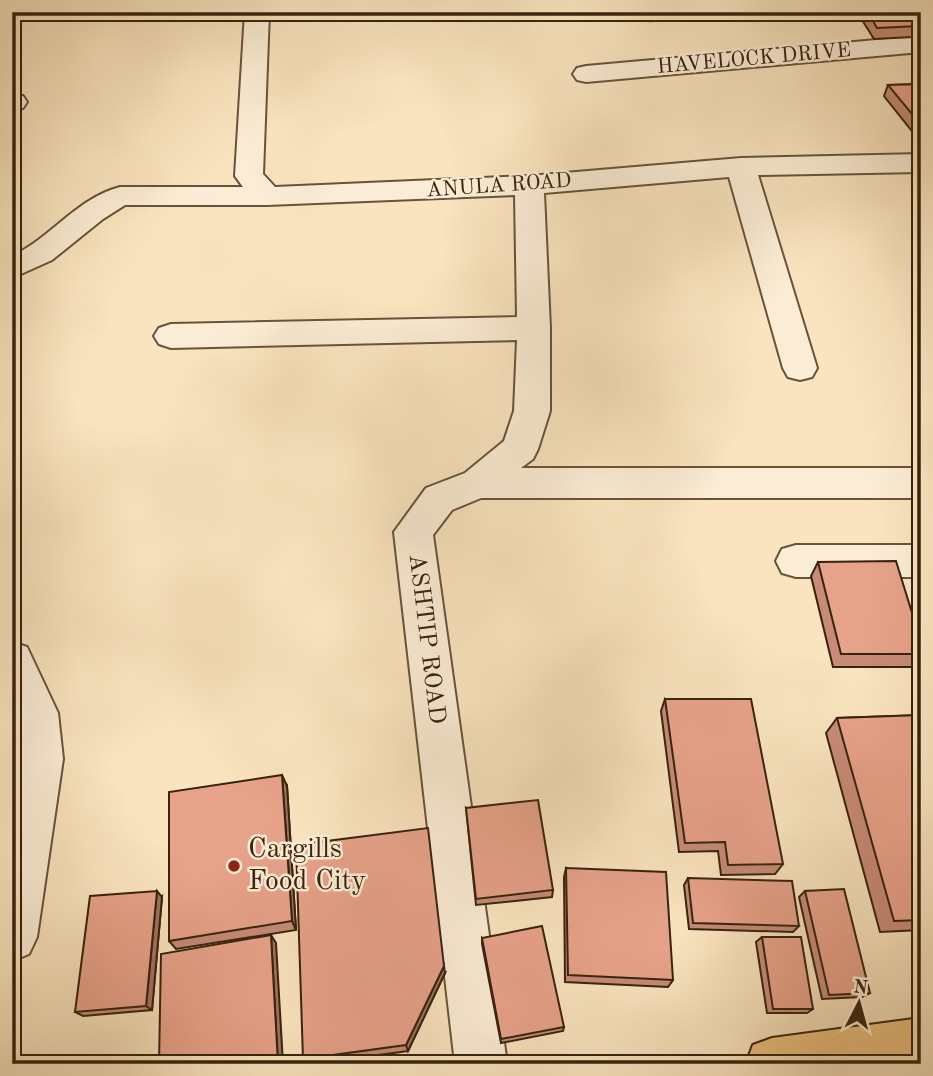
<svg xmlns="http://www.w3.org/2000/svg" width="933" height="1076" viewBox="0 0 933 1076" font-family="'Old Standard TT',serif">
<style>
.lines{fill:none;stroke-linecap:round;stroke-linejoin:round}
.minor-casing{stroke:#68533a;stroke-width:4}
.major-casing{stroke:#37230e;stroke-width:4}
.minor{fill:#fbedd5;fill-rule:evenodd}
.major{fill:#ecc280;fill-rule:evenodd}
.wall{fill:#c78b77;stroke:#37230e;stroke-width:2}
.shaded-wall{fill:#a27161;stroke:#37230e;stroke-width:2}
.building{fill:#e7a28a;stroke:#37230e;stroke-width:2}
.poi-dot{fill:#8f2418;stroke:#fbedd5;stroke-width:2.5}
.labels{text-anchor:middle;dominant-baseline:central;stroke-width:5;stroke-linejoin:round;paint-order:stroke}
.far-street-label{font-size:21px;fill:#37230e;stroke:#fbedd5}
.street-label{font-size:24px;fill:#37230e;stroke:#fbedd5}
.near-poi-label{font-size:28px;fill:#37230e;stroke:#fbedd5;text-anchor:start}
</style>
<rect width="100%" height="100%" fill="#f9e4bf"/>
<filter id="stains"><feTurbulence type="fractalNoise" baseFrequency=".00286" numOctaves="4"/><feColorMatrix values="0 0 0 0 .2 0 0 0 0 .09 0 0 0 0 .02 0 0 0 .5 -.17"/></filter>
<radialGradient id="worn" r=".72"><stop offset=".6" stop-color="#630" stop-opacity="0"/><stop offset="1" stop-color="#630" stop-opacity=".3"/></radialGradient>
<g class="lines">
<defs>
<path id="minor" d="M245 12H269L263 174 275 187 529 176 741 158 921 154V172L758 175 817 368 812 377 800 380 788 377 783 368 729 177 544 193 550 328V411L538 449 533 459 521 468H921V498H481L452 510 433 535 507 1064H455L394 532 426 488 465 473 504 441 514 411 517 340 171 348 159 344 154 336 159 328 171 324 517 317 515 195 267 205H125L103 219 52 260 12 278V256C51 238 77 198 120 187H243L235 176Z
M622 12H679L676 17C660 21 641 21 625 17Z
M921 36V52L586 82 577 80 573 74 577 68 586 66Z
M12 94 23 96 27 102 23 108 12 110Z
M796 545H921V577H796L782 573 776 561 782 549Z
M12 642 27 647 58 713 63 759 37 937 29 954 12 961V796L19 759 12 708Z"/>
<path id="major" d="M921 1018V1064H746L753 1045 772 1038Z"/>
</defs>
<!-- minor casing -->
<use href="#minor" class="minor-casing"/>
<!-- major casing -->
<use href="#major" class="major-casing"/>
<!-- minor -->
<use href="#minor" class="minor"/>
<!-- major -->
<use href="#major" class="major"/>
</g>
<!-- wall -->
<path class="wall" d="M857 12H921V34L913 37 874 39Z
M921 84V140H919L884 96 888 85Z
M818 562 921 642V658L914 667H833L811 576Z
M665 699 783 864 775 874 721 875 718 851 679 852 661 711Z
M921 715V930L880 932 826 733 837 718Z
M287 786 296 930 176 949 169 941Z
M466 808 553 890 552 897 476 905Z
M566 868 673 980 668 987 565 982 564 877Z
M688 878 799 926 793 932 689 929 684 885Z
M805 891 870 993 862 997 822 999 799 897Z
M162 897 152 1010 83 1016 75 1012Z
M762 937 813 1009 807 1013H767L756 942Z
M482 938 564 1027 563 1031 501 1043 482 944Z
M445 973 408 1051 312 1064H307L303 1059Z"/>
<!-- shaded-wall -->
<path class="shaded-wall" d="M921 25V34L913 37 918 26Z
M282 775 287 786 296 930 292 921Z
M157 891 162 897 152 1010 146 1006Z
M271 935 276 943 283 1064H278Z
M444 966 445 973 408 1051 406 1045Z"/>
<!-- building -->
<path class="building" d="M868 12H921V25L918 26 877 28Z
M921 84V125L888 85Z
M896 561 921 642V654H841L818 562Z
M665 699H751L783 864 728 865 725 842 685 843Z
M921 715V920L894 921 837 718Z
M282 775 292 921 169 941V792Z
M538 800 553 890 476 899 466 808Z
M428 828 444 966 406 1045 303 1059 296 845Z
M566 868 666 872 673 980 568 975Z
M688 878 792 881 799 926 693 923Z
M844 889 870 993 829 995 805 891Z
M157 891 146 1006 75 1012 90 896Z
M542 926 564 1027 501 1039 482 938Z
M271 935 278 1064H159L161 954Z
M762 937H801L813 1009H773Z"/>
<!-- markers -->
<circle class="poi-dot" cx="234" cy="866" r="7"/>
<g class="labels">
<!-- far-street labels -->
<g class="far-street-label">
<text transform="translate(754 59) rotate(-5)">HAVELOCK DRIVE</text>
<text transform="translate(499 186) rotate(-4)">ANULA ROAD</text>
</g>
<!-- street labels -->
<g class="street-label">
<text transform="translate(426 639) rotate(83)">ASHTIP ROAD</text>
</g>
<!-- near-poi labels -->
<g class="near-poi-label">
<text x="248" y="850">Cargills<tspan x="248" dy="32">Food City</tspan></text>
</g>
</g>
<!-- margin -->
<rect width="933" height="1076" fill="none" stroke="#f9e4bf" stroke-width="42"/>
<rect x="14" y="14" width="905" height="1048" fill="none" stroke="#37230e" stroke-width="3.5"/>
<rect x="21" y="21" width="891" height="1034" fill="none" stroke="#37230e" stroke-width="2"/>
<!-- north arrow -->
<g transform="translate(859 1003) rotate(6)" stroke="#fbedd5" stroke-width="5" paint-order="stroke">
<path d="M0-5L12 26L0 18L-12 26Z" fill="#37230e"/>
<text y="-10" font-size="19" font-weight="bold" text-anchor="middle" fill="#37230e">N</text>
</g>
<rect width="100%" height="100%" filter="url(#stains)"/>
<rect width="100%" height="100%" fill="url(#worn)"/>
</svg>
